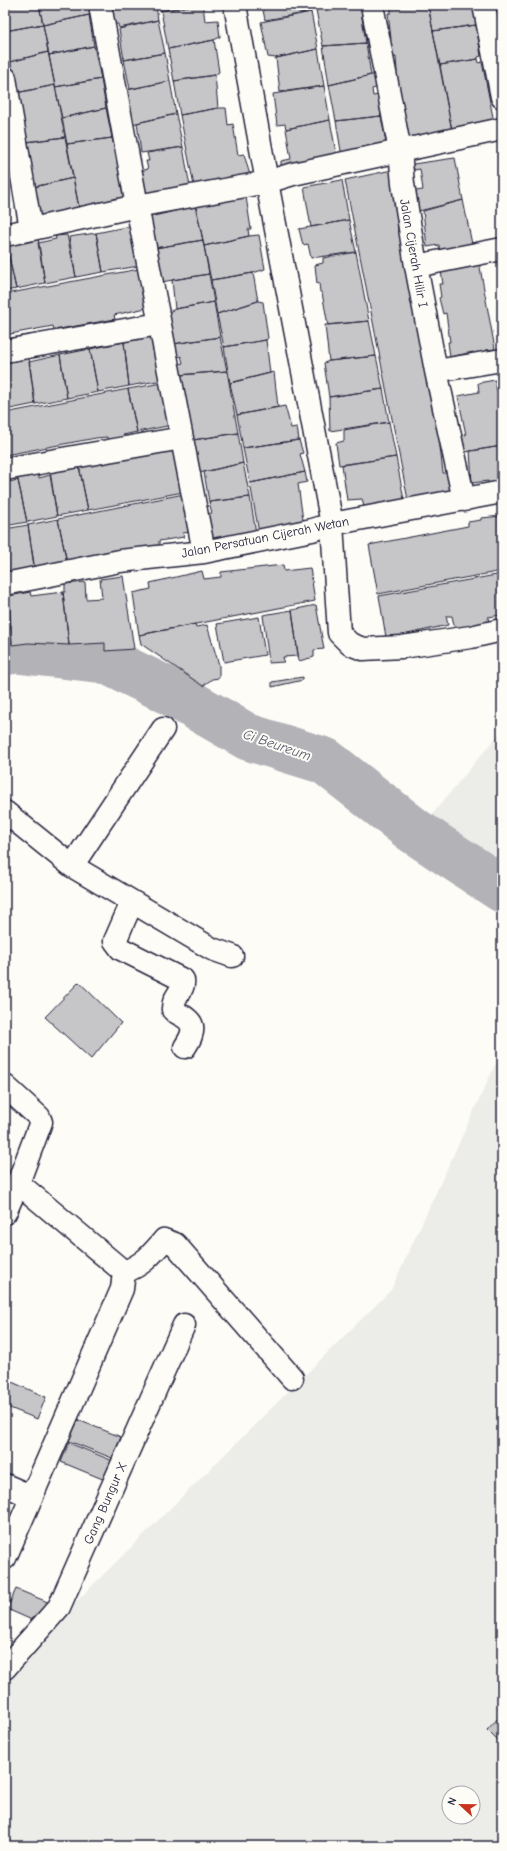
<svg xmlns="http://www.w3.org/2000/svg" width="507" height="1851" viewBox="0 0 507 1851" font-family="'Comic Neue',sans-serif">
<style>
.built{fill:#ecece9;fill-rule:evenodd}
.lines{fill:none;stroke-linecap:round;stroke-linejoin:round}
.river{stroke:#b2b2b7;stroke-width:47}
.building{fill:#c6c6c8;stroke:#22223b}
.minor-casing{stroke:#22223b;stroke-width:25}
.minor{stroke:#fdfcf7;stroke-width:22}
.labels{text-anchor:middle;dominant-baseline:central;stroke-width:4;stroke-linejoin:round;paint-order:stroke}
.street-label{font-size:13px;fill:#22223b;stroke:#fdfcf7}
.water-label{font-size:14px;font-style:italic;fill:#545466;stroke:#fdfcf7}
</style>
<rect width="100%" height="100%" fill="#fdfcf7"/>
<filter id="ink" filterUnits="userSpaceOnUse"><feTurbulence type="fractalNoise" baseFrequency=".025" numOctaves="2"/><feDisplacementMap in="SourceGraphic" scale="8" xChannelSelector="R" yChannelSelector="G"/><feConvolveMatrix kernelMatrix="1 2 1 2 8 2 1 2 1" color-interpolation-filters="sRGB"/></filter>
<g filter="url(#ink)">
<!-- built -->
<path class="built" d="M502 730V878L424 824Z
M502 1050V1846H5V1672L391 1290ZM449 1793H473V1817H449Z"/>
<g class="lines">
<!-- river -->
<path class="river" d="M5 652 16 650 105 660 165 689 248 737 325 761 413 830 502 889"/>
</g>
<!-- building -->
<path class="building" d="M5 5H39L43 24 5 31Z
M39 5H91L92 12 89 15 43 25Z
M114 5H156L158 20 119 28 118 24H113L112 7H114Z
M160 5H194L161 11Z
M194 5H203L205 21 218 20 220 37 214 40 168 49 161 11Z
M262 5H310L311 12 265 20Z
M315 5H347L316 10Z
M347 5H360L366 43 323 46 316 10Z
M391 5H428L453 136 406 146 392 74 397 72 396 57 387 58 385 40 391 39 388 13H391Z
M428 5H473L476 25 433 31Z
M311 12 318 49 276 58 268 57 261 22Z
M89 15 94 46 49 55 43 25Z
M158 20 165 53 124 60 119 29Z
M43 24 48 52 5 63V31Z
M476 25 481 56 478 57V59L440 65 433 31Z
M214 40 219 72 215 75 174 81 168 49Z
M366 43 371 75 329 85 323 46Z
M94 46 101 79 55 87 49 55Z
M318 49 324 86 280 92 276 58Z
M48 52 55 85 16 93 11 62Z
M165 53 170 81 130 89 124 60Z
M478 59 479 63 482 62 495 127 453 136 440 65Z
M215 75 218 108 180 115 174 81Z
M371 75H376L378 87 372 89 373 96 378 95 381 116 336 121 329 85Z
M101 79 106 108 62 118 55 87Z
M170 81 176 114 132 124 127 90Z
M55 85 65 137 25 142 16 93Z
M324 86 330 120 286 129 285 124 277 125 273 94Z
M106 108 112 138 67 144 62 118Z
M218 108H226L228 125 233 124 238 155 244 154 251 179 195 191 180 115Z
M176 114 183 147 141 153 137 123Z
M381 116 387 148 342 157 336 121Z
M330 120 337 158 281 168V161L291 159 286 129Z
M65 137 73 178 29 188 20 143Z
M112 138 117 159 119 158 125 205 80 213 67 144Z
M183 147 190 187 147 195 140 171 148 169 146 161H149L147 153Z
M455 158 463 200 419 211 415 191 423 190 420 169 414 170 413 164Z
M392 170 401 210H396L398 232H404L429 391 436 390V411L443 473H448L452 493 408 500 345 180Z
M73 178 80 213 36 220 29 188Z
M342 180 349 220 311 227 304 187Z
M246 197 251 229H248L249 236 204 246 196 206Z
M463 200 473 249 440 255 439 245 427 247 423 211Z
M195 206 203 240 155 248 150 217Z
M349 220 356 252 311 258 308 244 303 245 299 229Z
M131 226 139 266 103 272 96 233Z
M96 233 103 272 76 277 69 237Z
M67 235 76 277 45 283 38 243 56 239 55 236Z
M259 235 265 269 253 273 211 280 204 246 249 236Z
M38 238 45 283 16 289 6 243Z
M203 240 209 274 161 282 155 248Z
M5 243H6L16 289 5 291Z
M356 252 369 321 328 325 322 293 320 292 319 283 317 284 315 265 323 263V258Z
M479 262 495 349 486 350 488 355 473 358V352L450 357 448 342H450L446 313 443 314 439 298 441 297 439 284H443L441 271Z
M139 269 146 308 114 315 115 319 54 330 53 326 5 335V294Z
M253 273 258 301 217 314 211 280Z
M209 274 214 302 175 309 172 280Z
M258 301 263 302 268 338 266 340 224 347 217 314Z
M214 302 220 337 173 344 167 313 175 309Z
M369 321 376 356 329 361 325 325Z
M155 336 163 380 129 386 124 342Z
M220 337 227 371 178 375 176 365 183 363 181 356 175 358 173 344Z
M266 340 270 373 230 383 224 347Z
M124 342 129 386 98 392 90 349Z
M90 349 98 392 67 398 60 355Z
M60 355 67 398 35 404 29 362Z
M376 356 383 389 329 397 324 363 329 361Z
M29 358 35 404 5 410V362Z
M227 371 238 433 193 440 181 375Z
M274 372 278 407 237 415 230 383Z
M495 380 502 417V446L465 452 461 436 466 435 458 396 479 392 478 383Z
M162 383 172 425 137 432 128 389Z
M128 389 137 432 123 435 124 438 107 441V437L96 438 5 455V413Z
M383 389 389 422 330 431 329 397Z
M285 406 291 428 297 427 299 440 243 448 237 415Z
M389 422 396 457 339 465 336 443 344 441V430Z
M238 433 243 463 199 473 193 440Z
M299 440 303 453 300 454 305 472 250 483 243 448Z
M175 444 183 492 88 510 79 466Z
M502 446V484L489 485 488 481 472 483 470 451Z
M396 457 405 505 365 511 362 499 347 500 342 465Z
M243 463 250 497 209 502 204 472Z
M79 466 88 510 57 516 50 471Z
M305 472 307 482 298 484 303 520 294 522 295 528 259 533 250 483Z
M38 473 39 478 50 475 57 516 27 522 17 476Z
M18 480 27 522 5 526V483Z
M184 494 192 532 183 533 184 537 159 541V546L95 556 68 569 58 519Z
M250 497 256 533 209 542 204 514 212 513 209 502Z
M502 516V571L378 594 369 545 468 526V522L481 520V518Z
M58 519 67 562 35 574 28 525Z
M28 525 35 570 5 581V529Z
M283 565 284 571 310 568 315 601 139 635 133 593 151 589 150 583 202 571 204 579 221 577V572Z
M502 574V615L488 617 489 623 455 630 452 616H446L448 625 403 635 404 640 387 643 379 596Z
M123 576 134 649 105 651V643L69 645 63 592H65V584L85 582 86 599 102 598 100 579Z
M30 592 31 596 63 592 69 645 28 643 12 645 9 596Z
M316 605 324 649 314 650V657L299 661 292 610Z
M292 610 298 656 283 657 284 662 269 663 263 615Z
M259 617 265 655 224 662 217 624Z
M195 624 196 627 207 625 219 665V678L212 679 203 686 141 644 139 635Z
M11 625 12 643 5 645V627Z
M303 677V680L272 687V682Z
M79 982 121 1023 91 1059 45 1017Z
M5 1379 46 1397 37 1419 5 1406Z
M78 1420 121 1437 112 1458 69 1441Z
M69 1443 113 1461 105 1480 61 1462Z
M16 1589 50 1603 41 1624 7 1609Z
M502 1714V1745L487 1730Z"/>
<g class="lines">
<defs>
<path id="minor" d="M100 5 137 206 204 552
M235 5 267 182 332 524 339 633 350 644 363 649 402 647 471 637 502 630
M372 5 400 151 403 184 416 266 436 371 464 500
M484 5 502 97
M5 78 31 229
M5 235 137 206 267 182 293 174 502 129
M416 266 502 249
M5 351 159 324
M436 371 502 360
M5 469 182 438
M5 584 120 561 204 552 312 530 332 524 502 492
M5 812 72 866 163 729
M72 866 212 949 232 956
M132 902 115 941 121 949 183 980C185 991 172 996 173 1010 177 1014 183 1015 187 1019 197 1027 191 1038 185 1047
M5 1086 39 1117 41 1122 18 1183 5 1213
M124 1272C143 1265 151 1255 164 1240L175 1244 292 1378
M5 1485 32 1497
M5 1558 122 1289 124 1272 18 1183
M5 1668 59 1607 184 1325"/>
</defs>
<!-- minor casing -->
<use href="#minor" class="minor-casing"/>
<!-- minor -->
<use href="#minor" class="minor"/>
</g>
</g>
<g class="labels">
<!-- street labels -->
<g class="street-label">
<text transform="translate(414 253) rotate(80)">Jalan Cijerah Hilir I</text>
<text transform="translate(265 537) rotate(-11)">Jalan Persatuan Cijerah Wetan</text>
<text transform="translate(105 1503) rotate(-66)">Gang Bungur X</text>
</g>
<!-- water labels -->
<g class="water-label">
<text transform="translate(277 745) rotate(19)">Ci Beureum</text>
</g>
</g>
<!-- margin -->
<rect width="507" height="1851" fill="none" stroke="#fdfcf7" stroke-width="20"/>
<rect x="10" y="10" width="487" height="1831" fill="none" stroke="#22223b" stroke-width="1.5" filter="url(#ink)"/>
<!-- north arrow -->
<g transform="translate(461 1805) rotate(292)"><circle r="19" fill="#fdfcf7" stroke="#a5a5ac"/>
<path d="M0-3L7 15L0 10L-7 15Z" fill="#c8321e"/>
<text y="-6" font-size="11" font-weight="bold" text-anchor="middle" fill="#22223b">N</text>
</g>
</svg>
